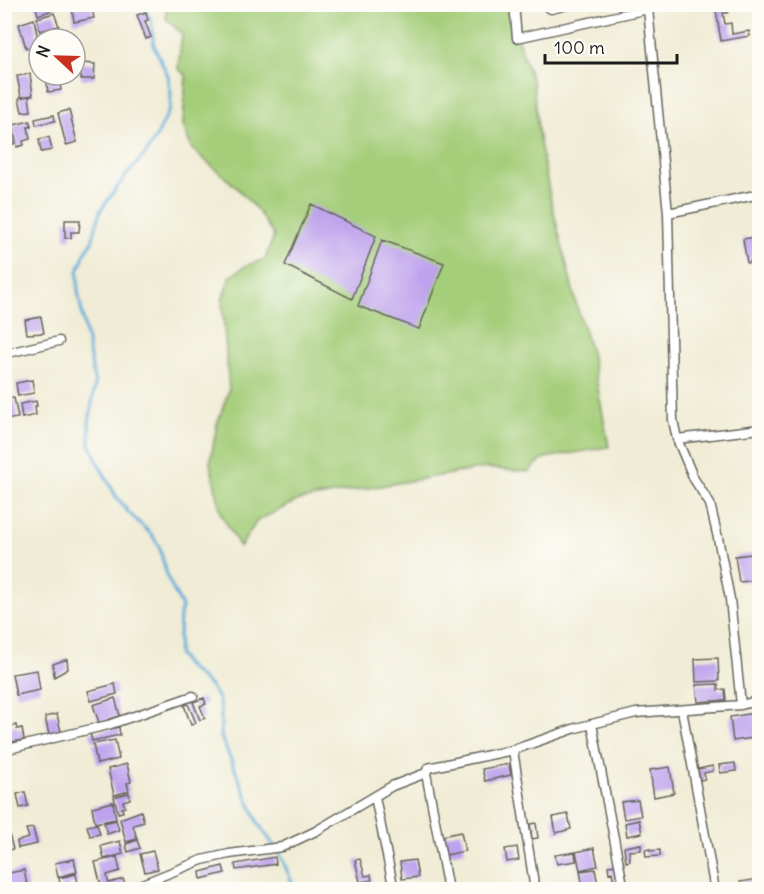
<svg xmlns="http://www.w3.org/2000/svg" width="764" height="894" viewBox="0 0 764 894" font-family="Delius,sans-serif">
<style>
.green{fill:#a5ce7a;stroke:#60754b;stroke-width:1.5}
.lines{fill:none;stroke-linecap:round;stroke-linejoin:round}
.stream{stroke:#61acda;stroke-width:3}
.building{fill:#bea2ed}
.minor-casing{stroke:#66655d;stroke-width:11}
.minor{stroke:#fff;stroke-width:8}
</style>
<rect width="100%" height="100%" fill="#fdfcf7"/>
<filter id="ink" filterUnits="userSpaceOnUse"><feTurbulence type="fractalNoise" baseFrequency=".0167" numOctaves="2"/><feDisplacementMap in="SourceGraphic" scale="12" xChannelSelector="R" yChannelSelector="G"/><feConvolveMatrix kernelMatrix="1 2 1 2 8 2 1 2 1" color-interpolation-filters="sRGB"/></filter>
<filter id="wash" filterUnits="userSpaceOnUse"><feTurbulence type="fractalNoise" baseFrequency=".008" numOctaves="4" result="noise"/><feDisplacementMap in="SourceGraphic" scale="24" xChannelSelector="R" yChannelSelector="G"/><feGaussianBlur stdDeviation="1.35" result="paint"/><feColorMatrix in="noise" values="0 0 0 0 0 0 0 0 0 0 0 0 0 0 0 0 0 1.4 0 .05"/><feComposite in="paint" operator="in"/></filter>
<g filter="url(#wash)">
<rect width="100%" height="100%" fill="#f0ecd5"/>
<!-- green -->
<path class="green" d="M166 4 514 5 517 38 533 83 539 138 550 197 577 307 591 352 609 447 544 458 528 472 485 468 299 500 257 521 240 547 221 514 210 463 217 424 229 390 222 300 230 277 245 266 265 259 274 236 258 211 235 186 192 149 183 125 186 75 178 69 182 34 166 19Z"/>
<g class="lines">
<!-- stream -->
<path class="stream" d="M141 4 151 20 154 46 168 76 171 95 170 108 159 132 146 153 124 178 100 211 92 242 85 253 78 271V291L95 385 89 423 90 443 97 461 116 496 128 512 152 535 159 546 168 579 182 607 180 615 178 654 186 665 211 687 218 698 221 711V737L258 823 281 856 295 890"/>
</g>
<g id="blocks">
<!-- building -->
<path class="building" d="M35 4H51L53 10 38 15Z
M91 4 94 18 74 22 72 8Z
M715 4 727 5 728 13H723L725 24 731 23 732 34 749 31 750 36 721 41Z
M146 12 148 20 145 21 151 37 146 39 137 15Z
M54 13 59 26 40 31 37 18Z
M34 19 39 45 26 48 19 24Z
M81 63 95 64 94 79H81Z
M30 74 33 95 21 97 17 76Z
M46 75H59L61 90 48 92Z
M29 96 31 111 22 112 19 98Z
M69 110 77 142 66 145 58 113Z
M54 115 55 121 36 125 35 119Z
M30 121 31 127H28L30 139 23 141 24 145 17 147 13 125Z
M4 125H7L9 133 12 132 14 144 4 147Z
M49 137 52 150 41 152 39 139Z
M311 204 376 236 352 299 285 265Z
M65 220H80L79 232H71V238H65Z
M755 237 756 239H760V260L747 263 743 239Z
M382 240 444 263 419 329 358 306Z
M41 317 44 333 27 334 25 320Z
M32 380 34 393 18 396 16 383Z
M14 398 18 418 5 420V399Z
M36 401 37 406H35L36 415 22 418 20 404Z
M760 553V580L739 582 735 556Z
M718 658 719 681 696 682 695 659Z
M67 659 68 669 54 677 53 664Z
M37 670 40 690 16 695 12 674Z
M115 684 117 694 91 701 88 691Z
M718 684V690L725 689 726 700 698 702 696 685Z
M115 698 120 716 99 723 93 705Z
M204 698 206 704 200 706 205 718 200 720 193 702Z
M188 704 196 723 191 725 184 705Z
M760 712V737L733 741 730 717Z
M57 714 61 732 49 735 45 717Z
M16 725 17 729 22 728 24 740 11 742 8 727Z
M119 727 120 735 92 741 90 733Z
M115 740 119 759 97 764 93 744Z
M735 763 736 771 720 773 719 765Z
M127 764 131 782 127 783 129 791 114 795 108 769Z
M509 764 511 775 485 781 482 769Z
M713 766V771L704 773 705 779 700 780 698 769Z
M670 767 674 793 654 797 650 770Z
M25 792 28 806 20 808 17 794Z
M129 793 130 799 123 801 125 807 122 808 123 812 118 813 114 797Z
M638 800 641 816 624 819 621 802Z
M113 802 116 819 95 823 92 807Z
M141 811 144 822 133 825 137 839 126 842 120 819Z
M568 814 571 829 556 833 553 817Z
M116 820 119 830 107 834 104 823Z
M639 820 642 833 627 836 625 823Z
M536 823 538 838 532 839 530 824Z
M97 824 100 834 90 836 87 826Z
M33 828 37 844 18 848 17 841 29 838 26 829Z
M461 832 465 851 446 855 442 836Z
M9 834 13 849 5 851 4 835Z
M137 840 140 848 128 852 126 844Z
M120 841 123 854 104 859 101 846Z
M641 844V850L629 851 630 861 626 862 624 847Z
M517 847 519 860 507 862 505 849Z
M594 848 598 866 580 870 576 852Z
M650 849V851L660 850V856L646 857 645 850Z
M153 851 158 869 145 872 140 854Z
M575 852 576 861 557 864 555 855Z
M117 857 120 871 107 875 108 881 109 883 123 879 125 884 102 890 95 862Z
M275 857 276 864 236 870 235 864Z
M74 859 77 872 58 877 55 863Z
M360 859 365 876 371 875 372 880 360 882 355 860Z
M415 860 418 877 402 879 400 862Z
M617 865 620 882H614L612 872 609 873 608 866Z
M223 866 225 873 201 879 200 872Z
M595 869 598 885 583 888 580 871Z
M24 870 28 890H4V874Z
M76 874 78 883 69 885 70 890H61L59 878Z
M758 879 759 886 742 890 740 882Z"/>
</g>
</g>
<g filter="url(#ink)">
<use href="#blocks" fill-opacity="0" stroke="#66655d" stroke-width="1.5"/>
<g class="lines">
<defs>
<path id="minor" d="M514 4 517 38 648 9 668 213 673 420 677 439 694 479 710 504 718 538 730 599 741 705
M542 4 551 9 572 4
M668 213 760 194
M4 354 59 341
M677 439 760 429
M682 710 715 890
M592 724 624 890
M4 750 108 725 193 696
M513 750 535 890
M426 773 448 890
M375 797 394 890
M127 890 202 860 229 854 282 847 316 831 392 786 426 773 428 768 513 750 576 728 636 713 741 705 760 700"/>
</defs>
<!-- minor casing -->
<use href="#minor" class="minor-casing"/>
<!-- minor -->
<use href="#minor" class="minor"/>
</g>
</g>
<!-- margin -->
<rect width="764" height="894" fill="none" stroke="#fdfcf7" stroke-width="24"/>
<!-- north arrow -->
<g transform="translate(57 57) rotate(292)"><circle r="28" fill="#fdfcf7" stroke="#a3a29f" stroke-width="1.5"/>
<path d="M0-4.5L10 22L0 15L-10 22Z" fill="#c8321e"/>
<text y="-9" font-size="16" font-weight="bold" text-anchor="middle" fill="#1c1c1c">N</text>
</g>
<!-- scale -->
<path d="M545 54v9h132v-9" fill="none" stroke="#1c1c1c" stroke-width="3"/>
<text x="554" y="54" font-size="18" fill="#1c1c1c" stroke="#fdfcf7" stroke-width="4.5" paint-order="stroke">100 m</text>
</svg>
